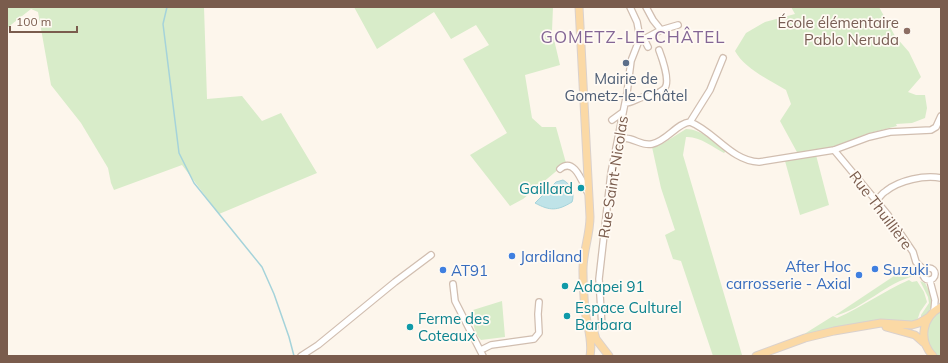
<svg xmlns="http://www.w3.org/2000/svg" width="948" height="363" viewBox="0 0 948 363" font-family="Mulish,sans-serif">
<style>
.green{fill:#d8ecc9}
.water{fill:#bfe3e8;stroke:#a5d3da}
.lines{fill:none;stroke-linecap:round;stroke-linejoin:round}
.stream{stroke:#a5d3da;stroke-width:1.5}
.minor-casing{stroke:#d1beb0;stroke-width:8}
.major-casing{stroke:#dad1cd;stroke-width:9}
.minor{stroke:#fff;stroke-width:5.5}
.major{stroke:#fbd9a5;stroke-width:7}
.education-dot{fill:#8d6e63;stroke:#fffaf3;stroke-width:1.5}
.service-dot{fill:#5c6f8a;stroke:#fffaf3;stroke-width:1.5}
.culture-dot{fill:#0f9aa8;stroke:#fffaf3;stroke-width:1.5}
.shop-dot{fill:#3f7fe0;stroke:#fffaf3;stroke-width:1.5}
.labels{text-anchor:middle;dominant-baseline:central;stroke-width:3.5;stroke-linejoin:round;paint-order:stroke}
.education-label{font-size:15px;fill:#785e54;stroke:#fffaf3;text-anchor:end}
.service-label{font-size:15px;fill:#4e5e75;stroke:#fffaf3}
.street-label{font-size:15px;fill:#7a5c4d;stroke:#fffaf3}
.culture-label{font-size:15px;fill:#0d838f;stroke:#fffaf3;text-anchor:start}
.shop-label{font-size:15px;fill:#366cbe;stroke:#fffaf3;text-anchor:start}
.quarter-label{font-size:17px;letter-spacing:1px;fill:#846695;stroke:#fffaf3}
</style>
<rect width="100%" height="100%" fill="#fdf6ec"/>
<!-- green -->
<path class="green" d="M7 7H204L207 99 242 96 262 121 281 113 317 173 219 214 182 165 114 190 111 183 108 168 81 123 51 85 38 12 31 9 7 28Z
M354 7H553L552 31 560 65 525 75 532 118 542 127H556L566 163 523 199 510 206 470 155 507 133 463 59 489 45 476 25 451 39 434 12 377 49Z
M791 7H879L895 36 909 52 921 77 908 92 916 95H925L927 108 925 118 912 123 896 124 897 126 866 134 833 148 798 154 780 121 791 104 786 90C769 80 744 68 735 51L746 33 765 22 795 14Z
M686 129C701 129 714 142 726 151L724 153C713 147 699 136 686 137L683 155 742 355 739 356H713L681 261 673 259 665 235 675 230 661 188 652 147 662 144Z
M816 155 829 205 800 215 785 161Z
M910 270 915 271V276C886 282 864 309 834 316L897 274Z
M909 280 912 282 917 281 924 292 927 302 920 312 917 321 866 322 824 330 801 336 833 316 837 318C862 307 884 291 909 280Z
M920 281 925 283C934 299 936 307 921 319V315L929 303 928 297Z
M502 301 505 337 481 340C474 334 475 323 469 318L473 310Z
M941 310V356H937C922 343 925 320 941 310Z"/>
<!-- water -->
<path class="water" d="M563 180C571 184 575 194 572 202 557 211 550 211 535 203L556 182Z"/>
<g class="lines">
<!-- stream -->
<path class="stream" d="M167 7 163 24 179 153 194 183 262 267 274 294 289 337 294 356"/>
<defs>
<path id="minor" d="M646 7 653 20 661 30
M640 38 644 39 661 30 678 25
M644 39 648 47
M625 103C632 103 636 99 643 97 650 96 658 94 664 89 671 83 662 58 659 50
M612 120 623 112
M690 122 710 90 723 58
M618 138C622 138 626 138 630 139 638 141 644 146 652 144 667 141 677 123 690 122 714 131 731 161 759 162L834 150 869 137 890 132 931 130 936 127 941 116
M834 150 888 215 913 252 916 262 924 270
M560 169C575 156 583 185 588 193
M877 200C880 197 882 193 886 191 900 180 924 175 941 178
M923 274a6 6 0 1 1 12 0a6 6 0 1 1-12 0Z
M930 281 935 300 934 311
M453 284 455 301 483 356
M584 288H599
M602 327 599 279 611 173 627 93 631 61 640 38 637 22 630 7
M481 350 491 345 534 339 539 333 538 314 539 302
M301 356 318 345 395 282 431 255"/>
<path id="major" d="M579 7 590 217C590 236 582 254 583 273 583 285 584 298 585 310 587 325 593 341 590 356
M592 325 596 339 609 356
M886 327 915 335 924 343
M756 356 805 338 834 331 881 323 912 325 919 323 929 317
M933 356C918 340 922 317 941 307"/>
</defs>
<!-- minor casing -->
<use href="#minor" class="minor-casing"/>
<!-- major casing -->
<use href="#major" class="major-casing"/>
<!-- minor -->
<use href="#minor" class="minor"/>
<!-- major -->
<use href="#major" class="major"/>
</g>
<!-- markers -->
<circle class="education-dot" cx="907" cy="31" r="4"/>
<circle class="service-dot" cx="626" cy="63" r="4"/>
<g class="culture-dot">
<circle cx="581" cy="188" r="4"/>
<circle cx="565" cy="286" r="4"/>
<circle cx="567" cy="316" r="4"/>
<circle cx="410" cy="327" r="4"/>
</g>
<g class="shop-dot">
<circle cx="512" cy="256" r="4"/>
<circle cx="875" cy="269" r="4"/>
<circle cx="443" cy="270" r="4"/>
<circle cx="859" cy="275" r="4"/>
</g>
<g class="labels">
<!-- education labels -->
<g class="education-label">
<text x="899" y="22">École élémentaire<tspan x="899" dy="17">Pablo Neruda</tspan></text>
</g>
<!-- service labels -->
<g class="service-label">
<text x="626" y="78">Mairie de<tspan x="626" dy="17">Gometz-le-Châtel</tspan></text>
</g>
<!-- street labels -->
<g class="street-label">
<text transform="translate(613 177) rotate(-81)">Rue Saint-Nicolas</text>
<text transform="translate(881 210) rotate(53)">Rue Thuillière</text>
</g>
<!-- culture labels -->
<g class="culture-label">
<text x="573" y="188" text-anchor="end">Gaillard</text>
<text x="573" y="286">Adapei 91</text>
<text x="575" y="307">Espace Culturel<tspan x="575" dy="17">Barbara</tspan></text>
<text x="418" y="318">Ferme des<tspan x="418" dy="17">Coteaux</tspan></text>
</g>
<!-- shop labels -->
<g class="shop-label">
<text x="520" y="256">Jardiland</text>
<text x="851" y="266" text-anchor="end">After Hoc<tspan x="851" dy="17">carrosserie - Axial</tspan></text>
<text x="883" y="269">Suzuki</text>
<text x="451" y="270">AT91</text>
</g>
<!-- quarter labels -->
<g class="quarter-label">
<text x="633" y="36">GOMETZ-LE-CHÂTEL</text>
</g>
</g>
<!-- border -->
<rect width="948" height="363" fill="none" stroke="#7a5c4d" stroke-width="16"/>
<!-- scale -->
<path d="M10 26v6h67v-6" fill="none" stroke="#7a5c4d" stroke-width="2"/>
<text x="16" y="26" font-size="12" fill="#7a5c4d" stroke="#fffaf3" stroke-width="3" paint-order="stroke">100 m</text>
</svg>
